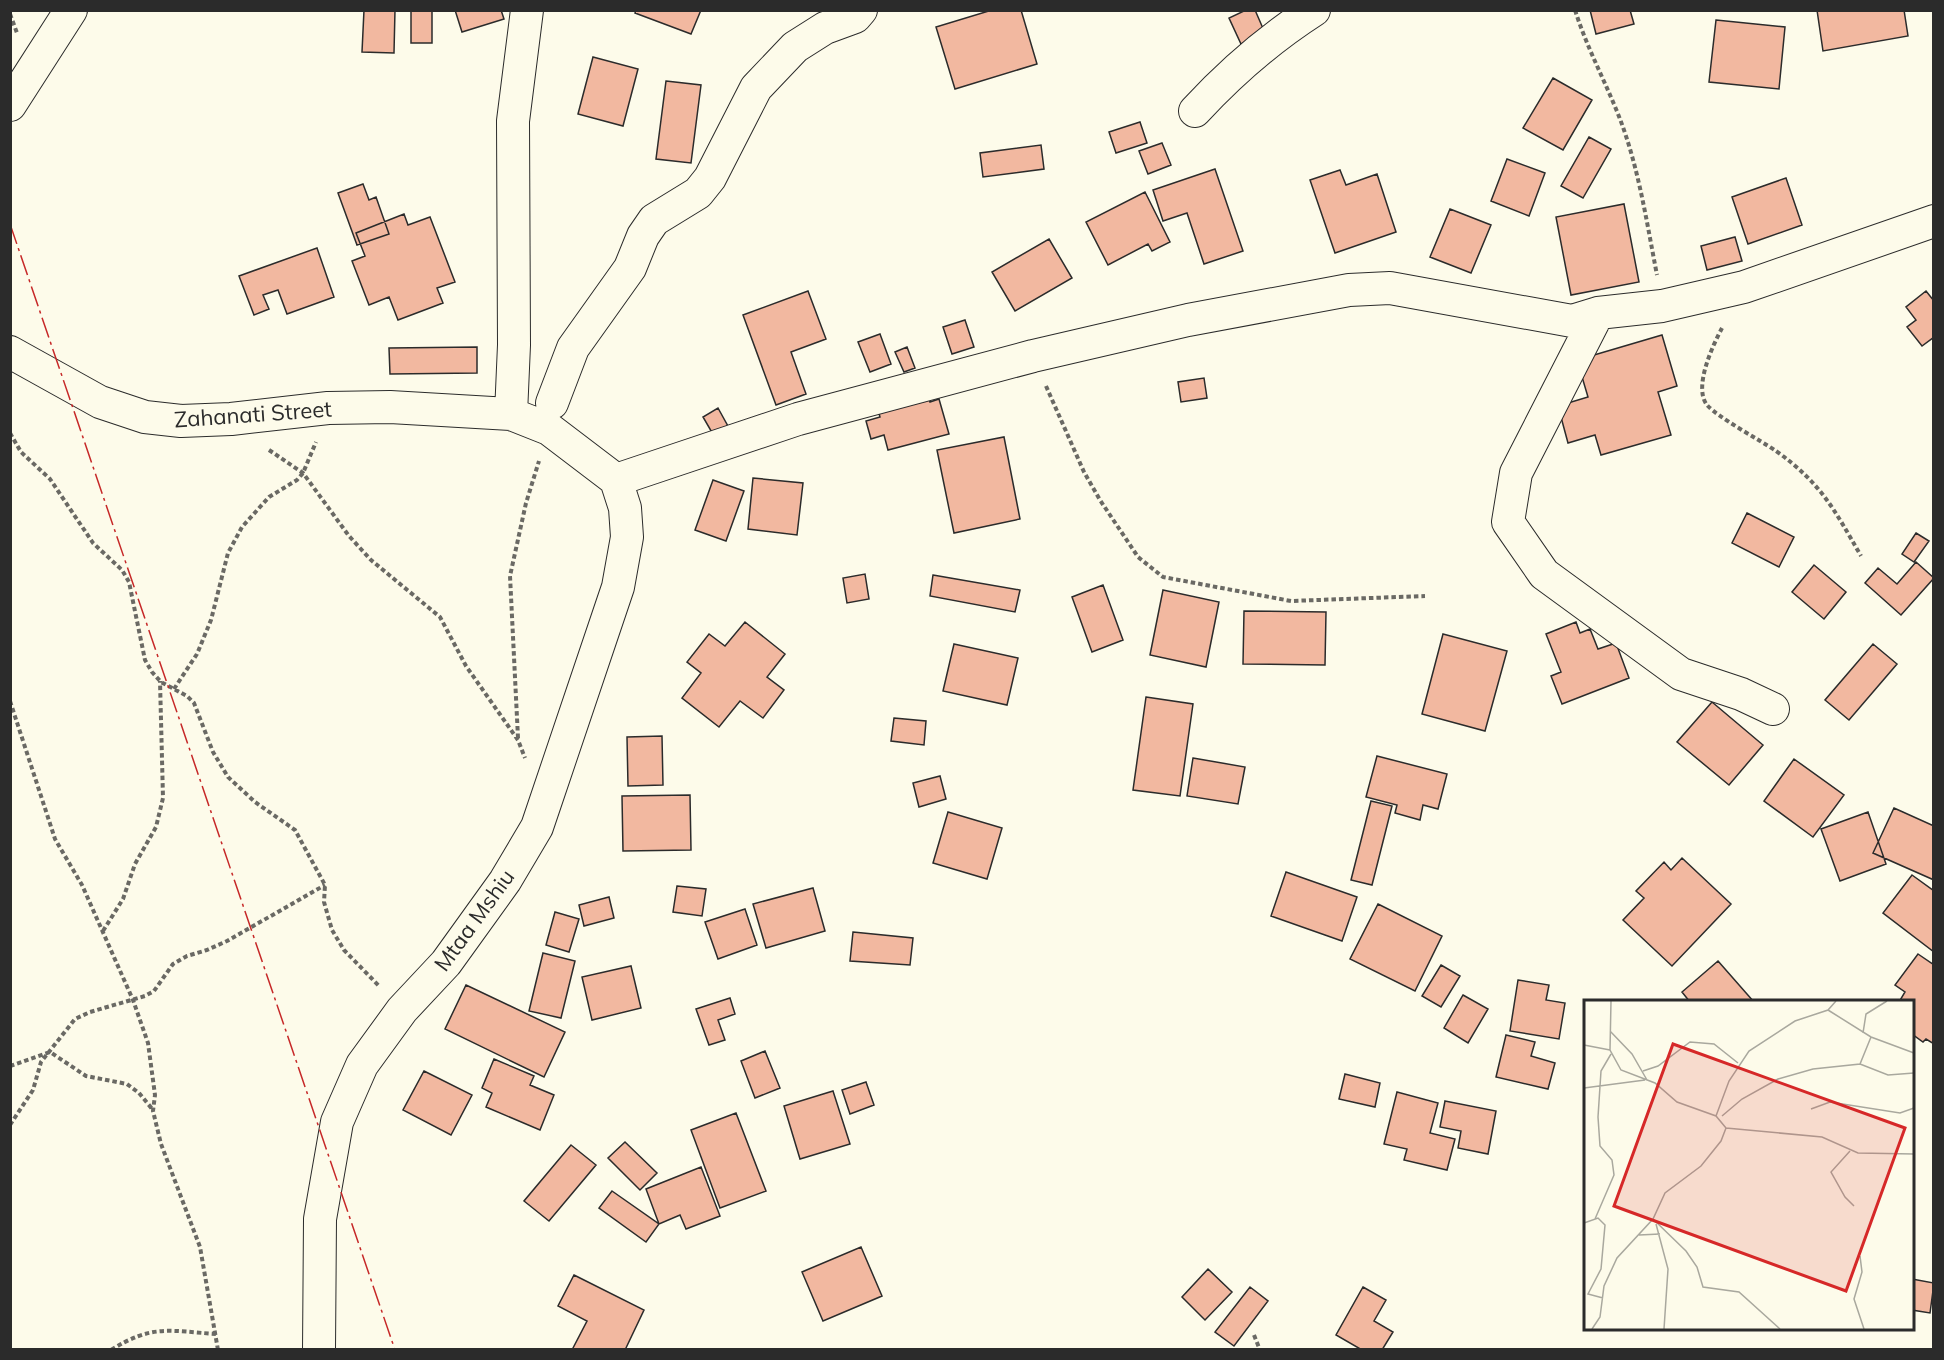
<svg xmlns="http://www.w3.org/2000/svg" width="1944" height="1360" viewBox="0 0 1944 1360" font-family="Mulish,sans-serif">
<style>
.building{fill:#f2b8a0;stroke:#2b2b2b;stroke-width:1.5}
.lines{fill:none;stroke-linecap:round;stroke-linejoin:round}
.minor-casing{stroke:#2b2b2b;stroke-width:34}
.path{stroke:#6a6964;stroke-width:4;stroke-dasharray:4.5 3;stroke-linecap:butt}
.minor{stroke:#fdfbea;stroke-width:32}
.power{stroke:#c62828;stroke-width:1.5;stroke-dasharray:21 4.5 3 4.5;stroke-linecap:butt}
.labels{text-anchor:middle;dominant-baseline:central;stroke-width:4.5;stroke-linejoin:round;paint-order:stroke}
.street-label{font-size:22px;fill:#2b2b2b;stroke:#fdfbea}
.inset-road{fill:none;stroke:#a9a89e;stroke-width:1.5}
.view{fill:#d62828;fill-opacity:0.15;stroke:#d62828;stroke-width:3}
.inset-edge{fill:none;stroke:#2b2b2b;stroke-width:3}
</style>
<rect width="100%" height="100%" fill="#fdfbea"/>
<!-- building -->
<path class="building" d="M364 10H395L394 53 362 52Z
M411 10H432V43H411Z
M455 10H501L504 19 462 32Z
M636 10H701L691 34 635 13Z
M992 10H1021L1037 64 955 89 936 27Z
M1246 10H1255L1265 33 1241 44 1229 18Z
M1590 10H1630L1634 24 1596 34Z
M1817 10H1904L1908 36 1823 51Z
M1716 20 1785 27 1779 89 1709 82Z
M593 57 638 69 623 126 578 114Z
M1553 78 1592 100 1563 150 1523 128Z
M666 81 701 85 691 163 656 159Z
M1140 122 1147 143 1116 153 1109 132Z
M1589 137 1611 149 1583 198 1561 186Z
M1162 143 1171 165 1148 174 1139 151Z
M1041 145 1044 169 983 177 980 153Z
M1507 159 1545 173 1529 216 1491 201Z
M1215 169 1243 251 1204 264 1187 213 1163 221 1153 190Z
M1340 170 1346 185 1377 174 1396 232 1335 253 1310 180Z
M1786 178 1802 225 1748 244 1732 197Z
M363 184 369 200 376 197 389 234 357 245 338 193Z
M1145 192 1170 242 1152 251 1148 244 1108 265 1086 222Z
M1624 204 1639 282 1571 295 1556 217Z
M1450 209 1491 225 1471 273 1430 257Z
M404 214 408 225 430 217 455 282 437 288 443 303 398 320 389 297 369 305 352 261 365 256 356 233Z
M1735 237 1742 261 1707 270 1701 246Z
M1049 239 1072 278 1015 311 992 272Z
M317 248 334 297 287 314 278 290 263 295 269 309 254 315 239 276Z
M808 291 826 339 791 352 806 394 776 405 743 315Z
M1926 291 1934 301V337L1922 346 1907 327 1916 320 1906 307Z
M965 320 974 347 952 354 943 327Z
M880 334 891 364 870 372 858 342Z
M1662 335 1677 386 1658 392 1671 435 1601 455 1595 435 1568 443 1558 406 1588 397 1577 360Z
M477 347V373L390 374 389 348Z
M907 347 915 368 904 372 895 352Z
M1204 378 1207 398 1181 402 1178 382Z
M927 392 930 402 939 399 949 434 888 450 884 435 871 439 866 421 880 417 877 406Z
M718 408 729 428 714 436 703 417Z
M1004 437 1020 519 954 533 937 450Z
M753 478 803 483 797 535 748 529Z
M713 480 744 491 726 541 695 530Z
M1747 513 1794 537 1779 567 1732 543Z
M1916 533 1929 541 1914 562 1902 554Z
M1916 562 1934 578 1901 615 1865 583 1878 568 1897 584Z
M1814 565 1846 592 1824 619 1792 592Z
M865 574 869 599 847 603 843 578Z
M933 575 1020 590 1015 612 930 596Z
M1103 585 1123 640 1092 652 1072 597Z
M1163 590 1219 602 1206 667 1150 655Z
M1244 611 1326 612 1325 665 1243 664Z
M745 622 785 654 767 677 784 690 763 718 740 701 719 727 682 698 701 673 687 662 709 634 725 646Z
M1576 622 1580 633 1590 629 1598 649 1616 643 1629 678 1562 704 1551 676 1561 672 1546 634Z
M1443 634 1507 651 1485 731 1422 714Z
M954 644 1018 658 1007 705 943 691Z
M1873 644 1897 664 1849 720 1825 700Z
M1146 697 1193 704 1180 796 1133 790Z
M1712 702 1763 745 1729 785 1677 742Z
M894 718 926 721 924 745 891 741Z
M662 736 663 785 628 786 627 737Z
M1377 756 1447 774 1438 809 1423 805 1420 820 1395 813 1397 805 1366 797Z
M1193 758 1245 767 1238 804 1187 796Z
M1794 759 1844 795 1813 837 1764 801Z
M940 776 946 799 919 807 913 783Z
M690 795 691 850 623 851 622 796Z
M1371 801 1392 806 1372 885 1351 880Z
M1894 808 1934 826V880L1873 853Z
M948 812 1002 828 987 879 933 863Z
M1868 812 1886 864 1840 881 1821 829Z
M1682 858 1731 904 1672 966 1623 920 1644 898 1636 891 1664 862 1671 870Z
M1286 872 1357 897 1342 941 1271 916Z
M1912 875 1934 891V952L1883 913Z
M677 886 706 889 702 916 673 912Z
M813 888 825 931 766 948 753 904Z
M609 897 614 918 584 926 579 905Z
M1378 904 1442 936 1415 991 1350 959Z
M745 909 757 945 718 959 705 922Z
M555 912 579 919 569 952 546 945Z
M853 932 913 938 910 965 850 961Z
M543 953 575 961 561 1018 529 1011Z
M1918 954 1934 965V1044L1926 1039 1923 1042 1912 1034V1002H1899L1905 992 1895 985Z
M1718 961 1754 1002H1690L1682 992Z
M1441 965 1460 976 1441 1007 1422 996Z
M631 966 641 1008 592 1020 582 977Z
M1518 980 1549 985 1546 1000 1565 1003 1559 1039 1510 1031Z
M466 985 565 1032 544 1077 445 1029Z
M1463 995 1488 1009 1468 1043 1444 1028Z
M730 998 735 1014 718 1020 725 1040 709 1045 696 1009Z
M1506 1035 1535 1042 1531 1056 1555 1063 1548 1089 1496 1077Z
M765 1051 780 1088 755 1098 741 1061Z
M494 1059 534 1076 530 1085 554 1095 540 1130 486 1107 492 1093 482 1088Z
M424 1071 472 1095 451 1135 403 1110Z
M1345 1074 1380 1083 1375 1107 1339 1099Z
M866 1082 874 1105 850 1114 842 1090Z
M833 1091 850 1144 800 1159 784 1106Z
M1397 1092 1438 1103 1430 1133 1455 1139 1447 1170 1404 1160 1407 1149 1384 1144Z
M1445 1101 1496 1111 1488 1154 1458 1148 1461 1131 1440 1127Z
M736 1113 766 1191 720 1208 691 1130Z
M625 1142 657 1173 640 1190 608 1158Z
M571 1145 596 1165 549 1221 524 1201Z
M701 1167 720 1216 686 1229 680 1215 659 1224 646 1189Z
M612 1191 659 1224 646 1242 599 1208Z
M861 1247 882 1296 823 1321 802 1272Z
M1208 1269 1232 1292 1205 1320 1182 1297Z
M574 1275 644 1310 625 1350H572L587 1321 558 1306Z
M1912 1279 1934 1283 1930 1313 1912 1310Z
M1250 1287 1268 1301 1234 1346 1215 1332Z
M1363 1287 1386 1300 1374 1321 1393 1332 1382 1350H1362L1336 1335Z"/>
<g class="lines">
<defs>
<path id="minor" d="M10 105 71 10
M1195 111C1231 72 1269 39 1314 10
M1598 313 1516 473 1508 522 1544 574 1681 674 1741 694 1773 709
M10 352 100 402 145 417 181 421 231 419 328 408 390 407 511 414 549 429 616 480
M552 403 573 348 630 268 643 236 654 220 698 193 710 178 756 88 795 47 825 28 855 17 861 10
M511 414 514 345 513 121 527 10
M616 480 798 419 1033 356 1188 320 1349 290 1390 288 1572 321 1598 313 1662 306 1744 287 1934 221
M319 1350 320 1219 337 1122 362 1065 402 1010 446 963 505 881 537 827 618 587 627 537 625 508 616 480"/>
</defs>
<!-- minor casing -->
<use href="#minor" class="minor-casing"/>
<!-- path -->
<path class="path" d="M1575 10C1586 45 1602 75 1616 109 1638 162 1646 219 1657 275
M10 14 17 33
M1722 328C1713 345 1693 387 1707 405 1717 417 1760 440 1776 451 1821 483 1834 509 1861 556
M1046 386 1084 472 1100 500 1138 557 1163 577 1291 601 1425 596
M10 433 21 452 50 479 93 543 122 570 129 582 145 660 152 672 161 682 187 696 194 703 213 752 228 777 255 802 295 830 325 885 324 902 332 930 344 950 379 986
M269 450 303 473 349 536 371 560 440 617 466 666 518 740 525 758
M174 689 197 654 211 620 228 553 242 527 269 497 297 480 303 473 316 442
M10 701 55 839 82 885 133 1000 148 1043 155 1095 153 1111 161 1144 200 1247 218 1350
M518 738 510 576 526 503 539 461
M103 931 123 899 135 864 156 827 163 798 160 681
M10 1066 50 1052 86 1076 127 1084 139 1093 153 1110
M10 1125 33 1090 41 1062 75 1019 90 1012 145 996 154 991 173 964 187 956 207 950 227 941 325 885
M1254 1335 1260 1350
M111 1350C152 1324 170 1331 216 1334"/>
<!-- minor -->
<use href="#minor" class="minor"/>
<!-- power -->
<path class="power" d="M10 224 395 1350"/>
</g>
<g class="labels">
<!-- street labels -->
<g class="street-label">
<text transform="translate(253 414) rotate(-4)">Zahanati Street</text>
<text transform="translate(474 920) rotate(-54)">Mtaa Mshiu</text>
</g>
</g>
<!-- overview -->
<g transform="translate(1584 1000)">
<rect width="330" height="330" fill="#fdfbea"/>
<path class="inset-road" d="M27 1 26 50 37 70 71 83 93 102 132 116 142 128M244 10 287 37 330 53M26 31 48 54 63 80M279 33 282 14 303 1M0 45 26 50M276 64 304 75 330 73M59 71 74 66 106 42 130 44 154 63M0 88 61 80M227 109 246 102 316 113 330 108M132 116 145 81 165 51 211 21 244 10 252 1M138 116 158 99 194 79 229 69 276 64 287 37M142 128 238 137 274 153 330 154M266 151 247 172 261 197 270 206M11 219 30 175 28 160 16 146 14 117 17 71 27 54M69 219 102 251 113 267 119 287 155 292 196 329M0 223 14 218 21 225 17 269 4 294 19 298M72 224 84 269 80 329M55 235 76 234M276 256 278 272 270 299 280 329M8 329 16 317 20 286 33 258 69 219 81 193 117 166 137 141 142 128"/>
<path class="view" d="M89 44 321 128 262 291 30 206Z"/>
<rect width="330" height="330" class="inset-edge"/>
</g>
<!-- border -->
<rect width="1944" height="1360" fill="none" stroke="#2b2b2b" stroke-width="24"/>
</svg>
